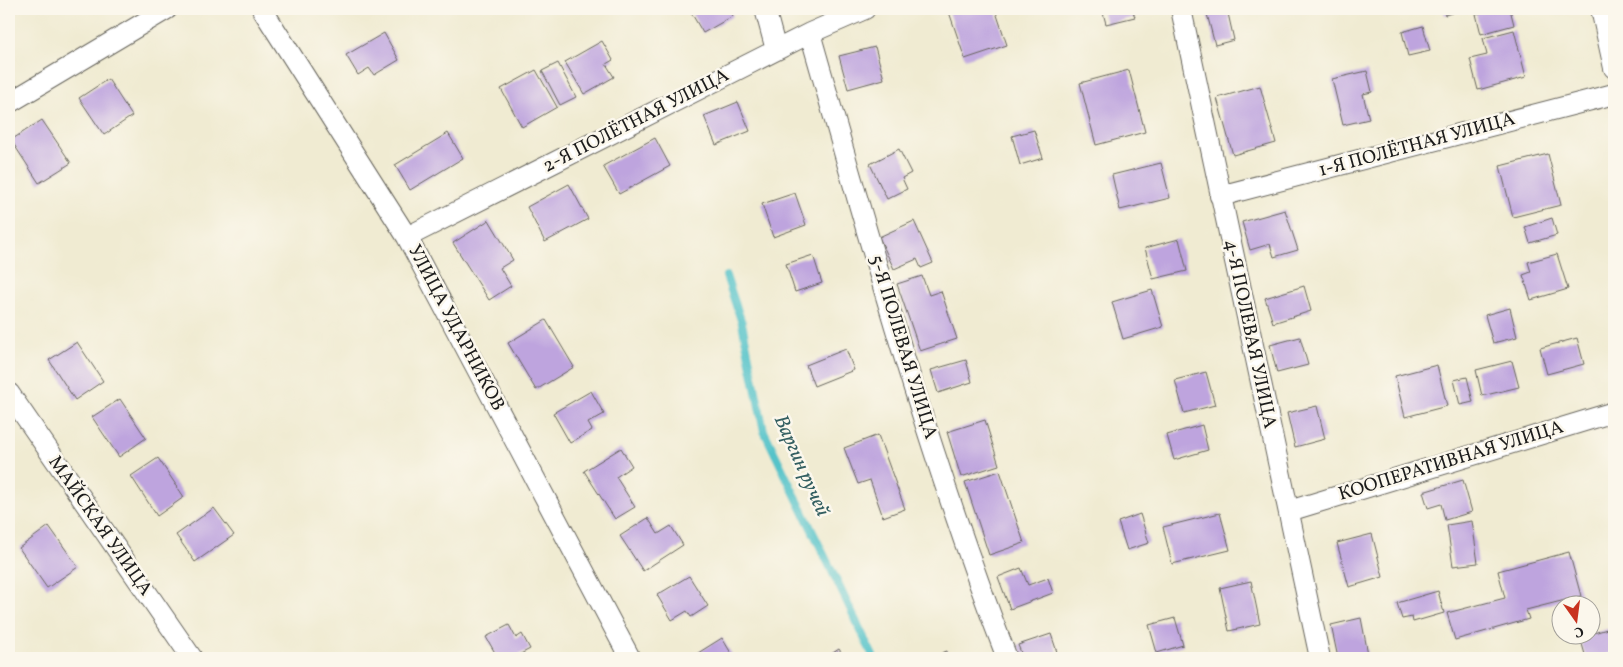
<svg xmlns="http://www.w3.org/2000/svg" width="1623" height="667" viewBox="0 0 1623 667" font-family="Vollkorn,serif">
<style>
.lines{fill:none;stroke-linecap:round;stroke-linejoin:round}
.stream{stroke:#55c3c9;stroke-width:8}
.building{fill:#bea4de}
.minor-casing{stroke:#66645c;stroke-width:22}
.minor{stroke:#fff;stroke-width:20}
.labels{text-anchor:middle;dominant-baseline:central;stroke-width:5;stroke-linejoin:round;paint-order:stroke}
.street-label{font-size:19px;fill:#1c1c1c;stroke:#fbf7ec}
.water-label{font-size:20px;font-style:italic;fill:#335f61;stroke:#fbf7ec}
</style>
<rect width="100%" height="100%" fill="#fbf7ec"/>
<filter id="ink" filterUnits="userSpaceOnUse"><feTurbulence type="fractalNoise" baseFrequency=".02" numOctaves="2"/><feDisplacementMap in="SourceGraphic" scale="10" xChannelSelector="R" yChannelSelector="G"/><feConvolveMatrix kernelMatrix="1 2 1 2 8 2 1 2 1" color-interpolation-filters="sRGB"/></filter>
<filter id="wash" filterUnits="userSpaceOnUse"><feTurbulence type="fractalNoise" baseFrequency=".0096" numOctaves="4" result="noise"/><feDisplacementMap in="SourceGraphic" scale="20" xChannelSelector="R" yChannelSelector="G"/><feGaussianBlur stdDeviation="1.12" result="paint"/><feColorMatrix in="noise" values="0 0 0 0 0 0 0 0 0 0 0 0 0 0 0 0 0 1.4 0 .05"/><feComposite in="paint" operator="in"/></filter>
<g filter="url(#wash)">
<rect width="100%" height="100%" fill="#f0ebd2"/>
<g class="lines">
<!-- stream -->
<path class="stream" d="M726 276 742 323 764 431 874 658"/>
</g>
<g id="blocks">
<!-- building -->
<path class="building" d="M689 9H729L733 16 703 33Z
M948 9H995L1007 45 965 59Z
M1102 9H1132L1135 17 1106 24Z
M1227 9 1234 40 1215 45 1207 14Z
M1443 9H1465L1445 15Z
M1495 9H1510L1514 25 1481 34 1476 14Z
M1423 26 1430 51 1408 56 1402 32Z
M1514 30 1526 77 1478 90 1470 59 1487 55 1483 38Z
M384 33 399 60 374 75 369 68 358 75 346 55Z
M602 41 613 60 606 64 614 77 584 94 565 62Z
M875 47 884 79 848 89 839 56Z
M558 63 576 97 560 105 542 71Z
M536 70 557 107 522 127 501 89Z
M1129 70 1145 132 1096 145 1080 83Z
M1367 71 1372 92 1363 94 1369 119 1343 125 1332 79Z
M108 79 132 116 104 135 79 98Z
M1260 86 1276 143 1233 155 1217 98Z
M738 102 750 131 716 145 704 116Z
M42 120 71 163 39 183 11 140Z
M1034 130 1043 158 1020 165 1012 136Z
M448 133 463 158 410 190 395 165Z
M655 138 670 166 619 194 603 166Z
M899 149 911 173 902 178 907 189 887 199 870 164Z
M1548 154 1561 205 1513 217 1500 166Z
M1161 163 1170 198 1120 210 1112 175Z
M569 184 588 219 545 242 527 207Z
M795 193 806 225 773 237 762 204Z
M1285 210 1298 250 1274 257 1270 244 1250 250 1242 222Z
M1552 218 1557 235 1530 243 1525 227Z
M489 220 513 260 500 268 511 286 489 300 453 243Z
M914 221 933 263 921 268 917 259 894 269 879 237Z
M1179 239 1187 271 1153 279 1145 248Z
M1557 254 1568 289 1531 300 1523 275 1531 272 1528 262Z
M813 255 822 283 795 292 786 264Z
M922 276 929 295 941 291 957 339 920 351 897 284Z
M1304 286 1311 311 1273 323 1265 298Z
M1152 290 1163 327 1123 339 1112 302Z
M1510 308 1517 337 1493 343 1485 315Z
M546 320 574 367 536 390 508 343Z
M1300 337 1308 365 1277 373 1270 345Z
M1577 338 1584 364 1547 374 1540 348Z
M77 342 103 381 75 400 49 360Z
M846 349 854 370 814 386 806 365Z
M966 360 972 382 938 393 931 370Z
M1512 361 1519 387 1482 396 1476 370Z
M1437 365 1447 406 1405 417 1395 376Z
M1206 372 1215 405 1184 413 1175 380Z
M1467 377 1473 402 1460 405 1454 380Z
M591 391 604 414 588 423 592 430 570 443 553 413Z
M120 399 146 438 119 457 92 417Z
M1317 406 1325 439 1295 447 1287 413Z
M985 420 999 465 961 477 947 432Z
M1202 425 1208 450 1174 460 1167 435Z
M878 435 905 509 883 517 870 480 858 484 844 448Z
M621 448 632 466 616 477 635 507 615 519 584 471Z
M158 458 184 497 157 516 131 476Z
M1000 471 1024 543 989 555 965 482Z
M1463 480 1472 512 1445 520 1441 504 1428 508 1423 492Z
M214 508 234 535 195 562 176 535Z
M1220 513 1230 550 1172 564 1163 527Z
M1140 514 1149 543 1127 550 1118 522Z
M648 518 658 534 671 526 683 545 643 571 620 536Z
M1472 521 1478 563 1453 566 1447 525Z
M49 526 78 567 47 588 19 548Z
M1372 534 1383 577 1349 587 1337 543Z
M1569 552 1581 596 1526 610 1529 619 1455 640 1447 613 1505 598 1498 571Z
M1021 568 1028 585 1048 578 1053 593 1010 609 998 577Z
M689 576 708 606 691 617 687 611 672 620 657 595Z
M1251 581 1260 624 1229 631 1220 588Z
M1438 591 1444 613 1413 622 1412 617 1402 619 1397 603Z
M1175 618 1183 645 1157 653 1149 625Z
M1361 618 1368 654 1338 658 1331 625Z
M509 625 516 638 522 634 530 649 513 658H498L486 637Z
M1614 627V658L1612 653 1586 658 1580 637Z
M1051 634 1059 658H1023L1018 645Z
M722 638 734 658H690Z
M839 649 845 658H825Z
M947 651 949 658H929Z"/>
</g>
</g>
<g filter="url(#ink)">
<use href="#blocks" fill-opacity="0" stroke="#66645c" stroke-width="1"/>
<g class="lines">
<defs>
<path id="minor" d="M262 9 407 237 630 658
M765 9 776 50
M1181 9 1320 658
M1601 9 1614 68
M810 33C870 243 928 454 1007 658
M9 103 167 9
M1220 196 1614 94
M407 237 810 33 865 9
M9 393 192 658
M1289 511 1614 412"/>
</defs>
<!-- minor casing -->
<use href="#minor" class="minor-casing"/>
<!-- minor -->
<use href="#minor" class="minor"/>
</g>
</g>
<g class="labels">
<!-- street labels -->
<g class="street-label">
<text transform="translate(636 121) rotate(-27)">2-Я ПОЛЁТНАЯ УЛИЦА</text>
<text transform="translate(1417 145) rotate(-15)">1-Я ПОЛЁТНАЯ УЛИЦА</text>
<text transform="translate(456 328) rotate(62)">УЛИЦА УДАРНИКОВ</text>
<text transform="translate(1250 334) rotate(78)">4-Я ПОЛЕВАЯ УЛИЦА</text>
<text transform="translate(903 347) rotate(73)">5-Я ПОЛЕВАЯ УЛИЦА</text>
<text transform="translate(1451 461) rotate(-17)">КООПЕРАТИВНАЯ УЛИЦА</text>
<text transform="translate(100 526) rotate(55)">МАЙСКАЯ УЛИЦА</text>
</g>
<!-- water labels -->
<g class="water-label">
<text transform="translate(801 466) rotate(66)">Варгин ручей</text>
</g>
</g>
<!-- margin -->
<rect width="1623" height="667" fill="none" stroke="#fbf7ec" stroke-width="30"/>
<!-- north arrow -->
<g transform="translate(1576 620) rotate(166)"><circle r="24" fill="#fbf7ec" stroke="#a29f99"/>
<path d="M0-4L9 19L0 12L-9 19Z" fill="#c8321e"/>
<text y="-8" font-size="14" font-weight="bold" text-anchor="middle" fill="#1c1c1c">С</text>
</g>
</svg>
